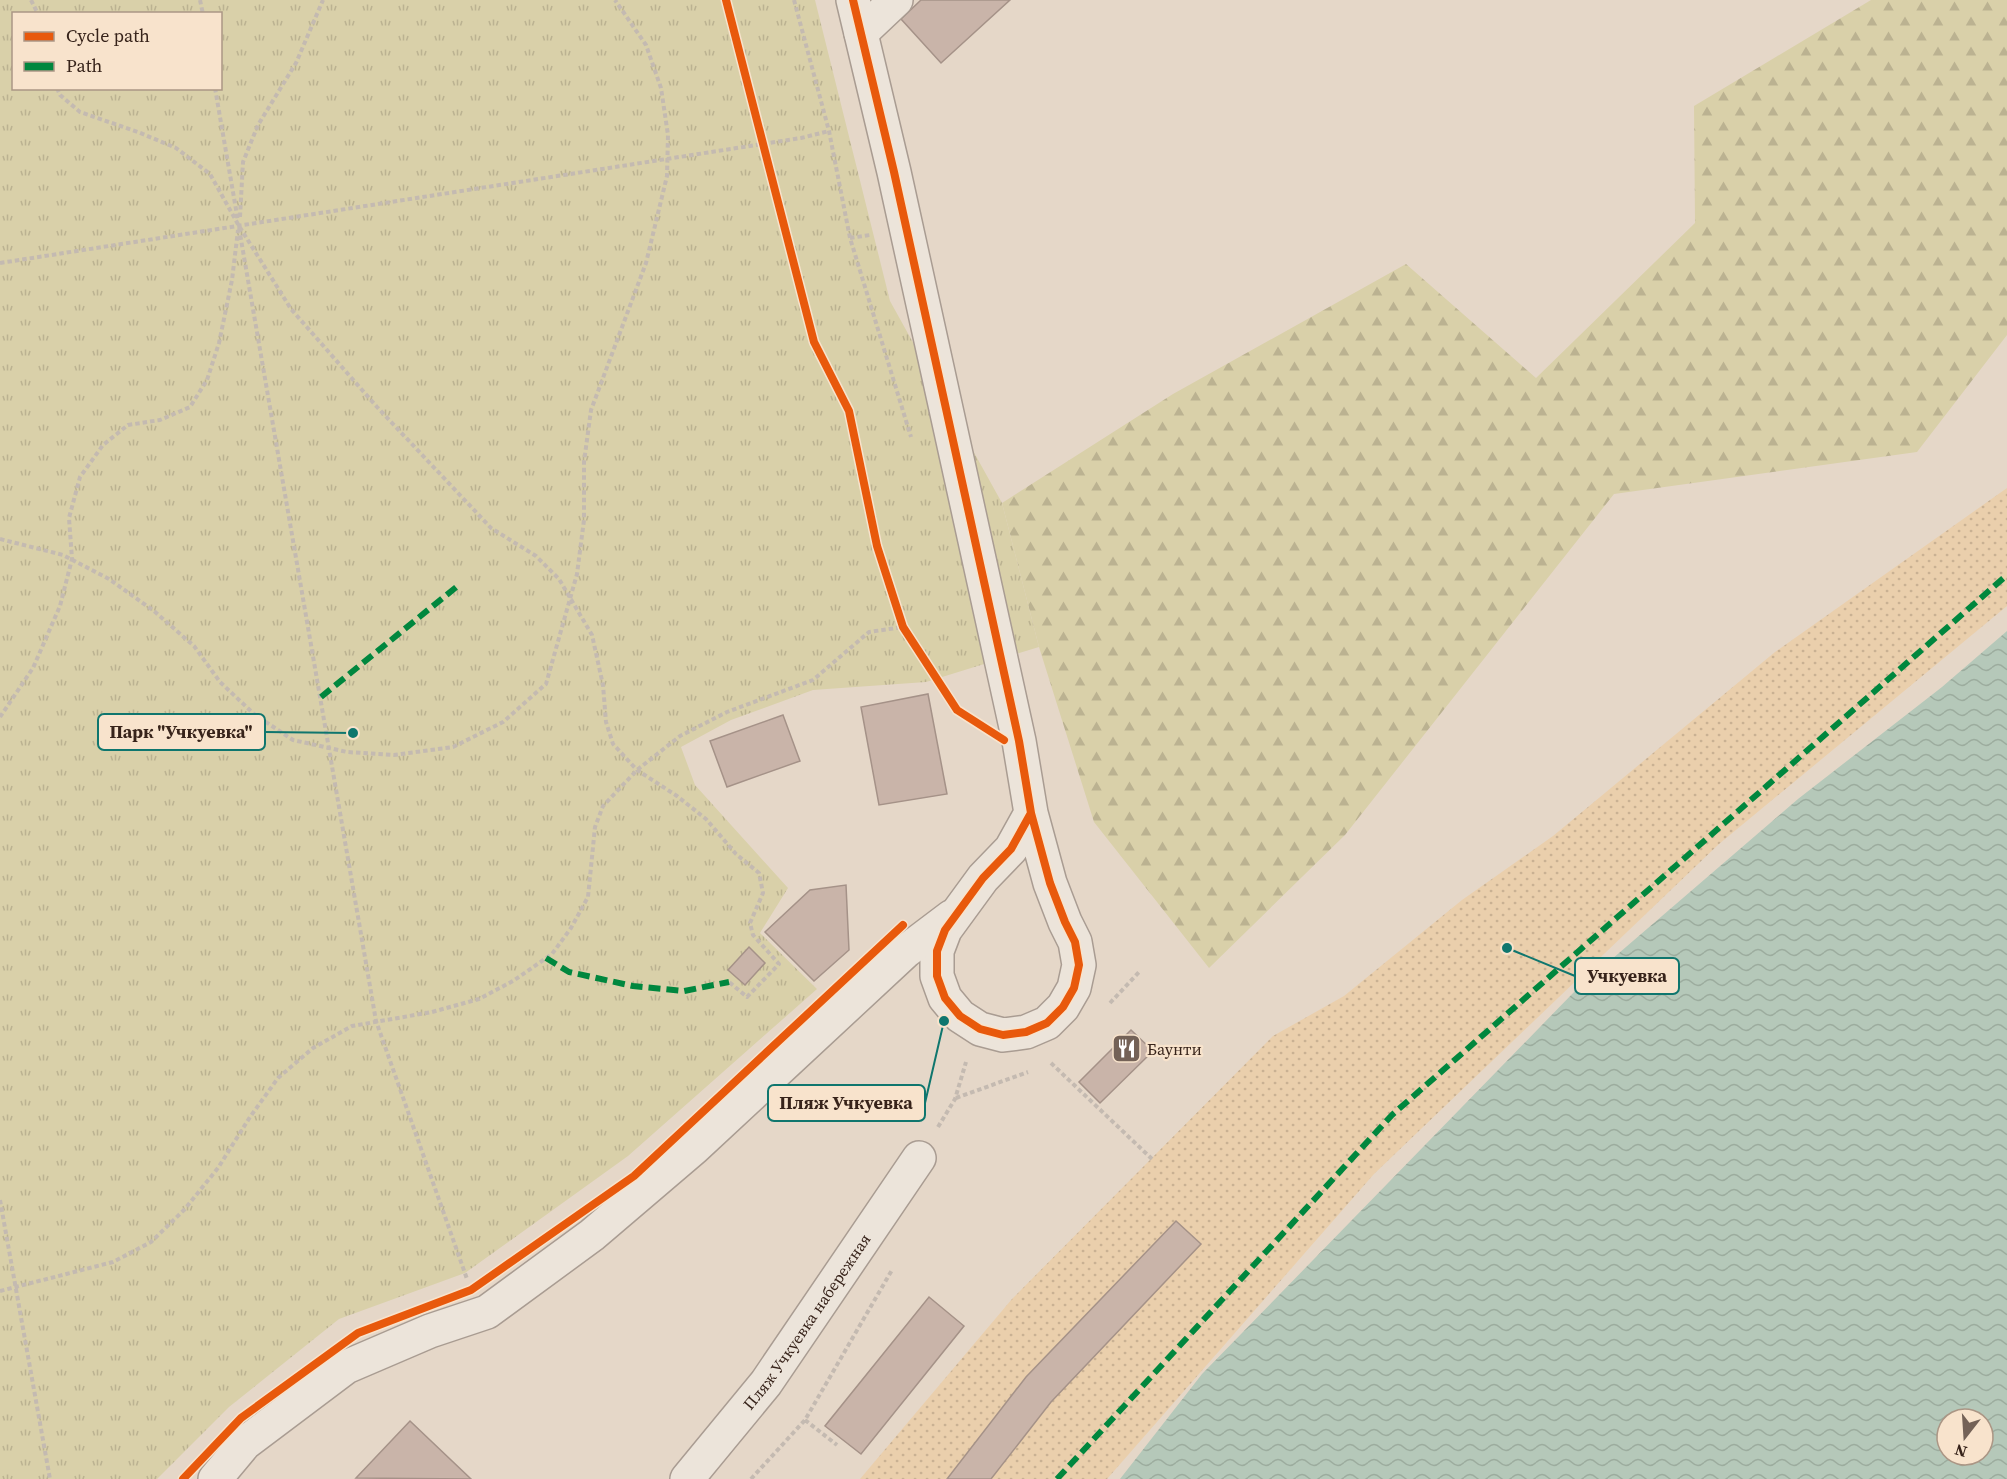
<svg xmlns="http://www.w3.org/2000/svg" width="2007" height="1479" viewBox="0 0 2007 1479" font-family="'Source Serif 4',serif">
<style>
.forest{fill:url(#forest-firs)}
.sand{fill:url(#sand-dots)}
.park{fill:url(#park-tufts);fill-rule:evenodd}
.water{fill:url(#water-waves);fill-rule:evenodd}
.building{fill:#c9b4a9;stroke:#a59288;stroke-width:1.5}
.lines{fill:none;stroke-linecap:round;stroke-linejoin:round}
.minor-casing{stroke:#a99c92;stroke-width:36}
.path{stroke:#c4bab1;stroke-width:4;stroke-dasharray:4.5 3;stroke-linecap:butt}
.minor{stroke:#ece4da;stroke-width:33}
.quiet{stroke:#00873e;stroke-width:6;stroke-dasharray:12 6;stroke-linecap:butt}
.cycleway-casing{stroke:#f8e3cc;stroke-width:11}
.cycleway{stroke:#e8590c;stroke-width:8}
.labels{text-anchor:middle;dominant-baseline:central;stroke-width:4.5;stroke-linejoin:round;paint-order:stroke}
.poi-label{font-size:16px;fill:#37231a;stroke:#f8e3cc;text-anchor:start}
.street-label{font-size:16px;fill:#37231a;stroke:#f8e3cc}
.leader{fill:none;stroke:#0f766e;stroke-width:2}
.callout-dot{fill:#0f766e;stroke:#f8e3cc;stroke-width:2}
.callout{fill:#f8e3cc;stroke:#0f766e;stroke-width:2}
.callout-label{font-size:18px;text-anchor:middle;font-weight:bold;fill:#37231a}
</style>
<defs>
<pattern id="forest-firs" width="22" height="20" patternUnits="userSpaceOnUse" patternTransform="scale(1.5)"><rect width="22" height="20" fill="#d9d0a9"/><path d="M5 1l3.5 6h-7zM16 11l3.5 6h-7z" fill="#bbb291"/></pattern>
<pattern id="sand-dots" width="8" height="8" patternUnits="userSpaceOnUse" patternTransform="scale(1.5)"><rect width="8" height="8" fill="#eacfac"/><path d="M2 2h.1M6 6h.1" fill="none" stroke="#c9b193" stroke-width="1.8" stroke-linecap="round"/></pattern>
<pattern id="park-tufts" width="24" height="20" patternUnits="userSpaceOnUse" patternTransform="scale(1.5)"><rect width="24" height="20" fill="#d9d0a9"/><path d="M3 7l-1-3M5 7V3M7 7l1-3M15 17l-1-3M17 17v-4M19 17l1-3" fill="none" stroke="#bbb291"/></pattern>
<pattern id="water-waves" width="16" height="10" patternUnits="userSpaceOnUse" patternTransform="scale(1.5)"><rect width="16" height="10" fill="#b5c8b9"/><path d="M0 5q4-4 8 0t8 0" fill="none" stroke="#9cac9e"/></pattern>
</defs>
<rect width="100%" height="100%" fill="#e5d7c8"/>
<!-- forest -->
<path class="forest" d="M1871 0H2007V335L1917 452 1614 494 1345 835 1209 968 1094 822 1039 647 1002 503 1173 394 1406 264 1536 378 1695 223 1694 106Z"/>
<!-- sand -->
<path class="sand" d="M2007 488V606L1719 844 1374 1174 1107 1479H860L1012 1299 1273 1036 1344 996 1462 900 1553 836 1775 652Z"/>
<!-- park -->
<path class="park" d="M0 0H815L890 301 1002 503 1039 647 926 682 813 690 731 720 681 747 695 785 788 888 760 933 817 989 628 1156 465 1273 339 1319 229 1407 157 1479H0ZM14 14H220V88H14Z"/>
<!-- water -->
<path class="water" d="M2007 631V1479H1120L1202 1374 1576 990 1798 799 1942 687ZM1947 1419H1983V1455H1947Z"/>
<!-- building -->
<path class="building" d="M921 0H1010L941 63 901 19Z
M928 694 947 794 879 805 861 707Z
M783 715 800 761 727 787 710 741Z
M846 885 849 950 814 981 765 932 810 890Z
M749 947 765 963 745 985 728 970Z
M1131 1030 1153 1051 1100 1103 1079 1082Z
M1176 1221 1201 1244 1051 1402 991 1479H947L1026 1377Z
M929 1297 964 1326 861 1454 825 1426Z
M410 1421 471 1479 356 1478Z"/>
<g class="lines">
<defs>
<g id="minor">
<path d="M853 0 894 172 1019 741 1031 813 1011 849 983 878 945 930 937 951V976L945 998 960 1016 980 1029 1003 1035 1026 1032 1047 1023 1063 1007 1074 988 1079 965 1075 942 1065 922 1050 883 1031 813"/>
<path d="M861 33 896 0"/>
<path d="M215 1479 245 1443 346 1367 430 1331 487 1312 592 1235 694 1148 906 951 951 917"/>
<path id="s1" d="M687 1479 766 1383 919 1158"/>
</g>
</defs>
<!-- minor casing -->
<use href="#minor" class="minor-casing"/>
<!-- path -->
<path class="path" d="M31 0 38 14
M200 0 203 14
M794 0 829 131 850 238 911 437
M57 88 60 95 80 112 138 132 176 148 210 174 239 226 291 309 377 407 491 528 536 556 559 579 592 635 603 685 606 722 613 744 637 770 677 796 706 819 736 854 759 873 763 893 750 923 753 935 779 964 747 997 729 982
M215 88 238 221
M240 217 243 162 258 125 296 63 323 0
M239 228 376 1021 467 1279
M850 238 870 235
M0 263 801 138 829 131
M0 539 63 555 109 579 154 611 194 646 220 682 254 714 293 740 347 752 394 755 453 747 503 722 546 684 577 574 584 520V462L591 410 646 263 667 176 668 135 661 88 646 45 615 0
M0 717 33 668 60 606 72 559 69 518 80 477 103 445 128 425 160 420 190 407 207 380 219 343 232 280 238 230
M1110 1003 1140 971
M1051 1063 1152 1159
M956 1098 1028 1072
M938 1127 955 1099 966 1062
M0 1200 50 1479
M0 1291 113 1262 151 1242 184 1210 218 1168 250 1117 278 1078 313 1048 352 1026 432 1012 479 999 513 981 552 954 571 928 588 897 595 827 603 806 637 770 680 736 727 712 813 680 869 632 903 627
M805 1420 837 1445
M751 1479 805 1420 892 1270"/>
<!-- minor -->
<use href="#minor" class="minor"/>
<!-- quiet -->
<path class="quiet" d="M321 697 460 584
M546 958 569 972 633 986 684 991 729 982
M1057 1479 1392 1115 2007 575"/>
<defs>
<path id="cycleway" d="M726 0 814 342 849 411 877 546 903 627 957 710 1004 740
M853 0 894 172 1019 741 1031 813 1011 849 983 878 945 930 937 951V976L945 998 960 1016 980 1029 1003 1035 1026 1032 1047 1023 1063 1007 1074 988 1079 965 1075 942 1065 922 1050 883 1031 813
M183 1479 241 1418 358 1333 471 1290 634 1176 903 925"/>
</defs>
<!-- cycleway casing -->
<use href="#cycleway" class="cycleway-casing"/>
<!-- cycleway -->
<use href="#cycleway" class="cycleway"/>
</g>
<!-- icons -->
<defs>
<symbol id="restaurant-square" viewBox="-11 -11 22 22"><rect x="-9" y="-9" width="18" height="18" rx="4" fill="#746257" stroke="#f8e3cc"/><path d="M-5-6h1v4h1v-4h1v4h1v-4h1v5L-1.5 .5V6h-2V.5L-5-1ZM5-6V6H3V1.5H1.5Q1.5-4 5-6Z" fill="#fff"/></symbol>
</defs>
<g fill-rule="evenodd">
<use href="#restaurant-square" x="1110" y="1032" width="33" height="33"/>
</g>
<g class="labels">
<!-- poi labels -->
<g class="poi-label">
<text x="1147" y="1049">Баунти</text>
</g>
<!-- street labels -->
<g class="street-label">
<text stroke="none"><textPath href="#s1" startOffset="198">Пляж Учкуевка набережная</textPath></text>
</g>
</g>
<!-- callouts -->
<path class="leader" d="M353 733L265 732M1507 948L1575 976M944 1021L925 1103"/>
<g class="callout-dot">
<circle cx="353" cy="733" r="6"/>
<circle cx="1507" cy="948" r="6"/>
<circle cx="944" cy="1021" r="6"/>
</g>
<g class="callout">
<rect x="98" y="714" width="167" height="36" rx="6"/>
<rect x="1575" y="958" width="104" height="36" rx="6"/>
<rect x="768" y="1085" width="157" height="36" rx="6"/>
</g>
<g class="callout-label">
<text x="181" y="738">Парк "Учкуевка"</text>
<text x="1627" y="982">Учкуевка</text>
<text x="846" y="1109">Пляж Учкуевка</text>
</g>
<!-- legend -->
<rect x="12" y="12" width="210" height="78" fill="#f8e3cc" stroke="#ab9685" stroke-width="1.5"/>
<rect x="24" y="32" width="30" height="9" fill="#e8590c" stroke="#ab9685" stroke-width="1.5"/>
<text x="66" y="42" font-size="18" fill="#37231a">Cycle path</text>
<rect x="24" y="62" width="30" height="9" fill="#00873e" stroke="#ab9685" stroke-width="1.5"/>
<text x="66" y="72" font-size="18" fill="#37231a">Path</text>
<!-- north arrow -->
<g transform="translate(1965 1437) rotate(197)"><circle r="28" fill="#f8e3cc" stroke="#ab9685" stroke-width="1.5"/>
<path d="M0-4.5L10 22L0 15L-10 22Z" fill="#746257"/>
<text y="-9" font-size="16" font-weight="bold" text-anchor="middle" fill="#37231a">N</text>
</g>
</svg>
